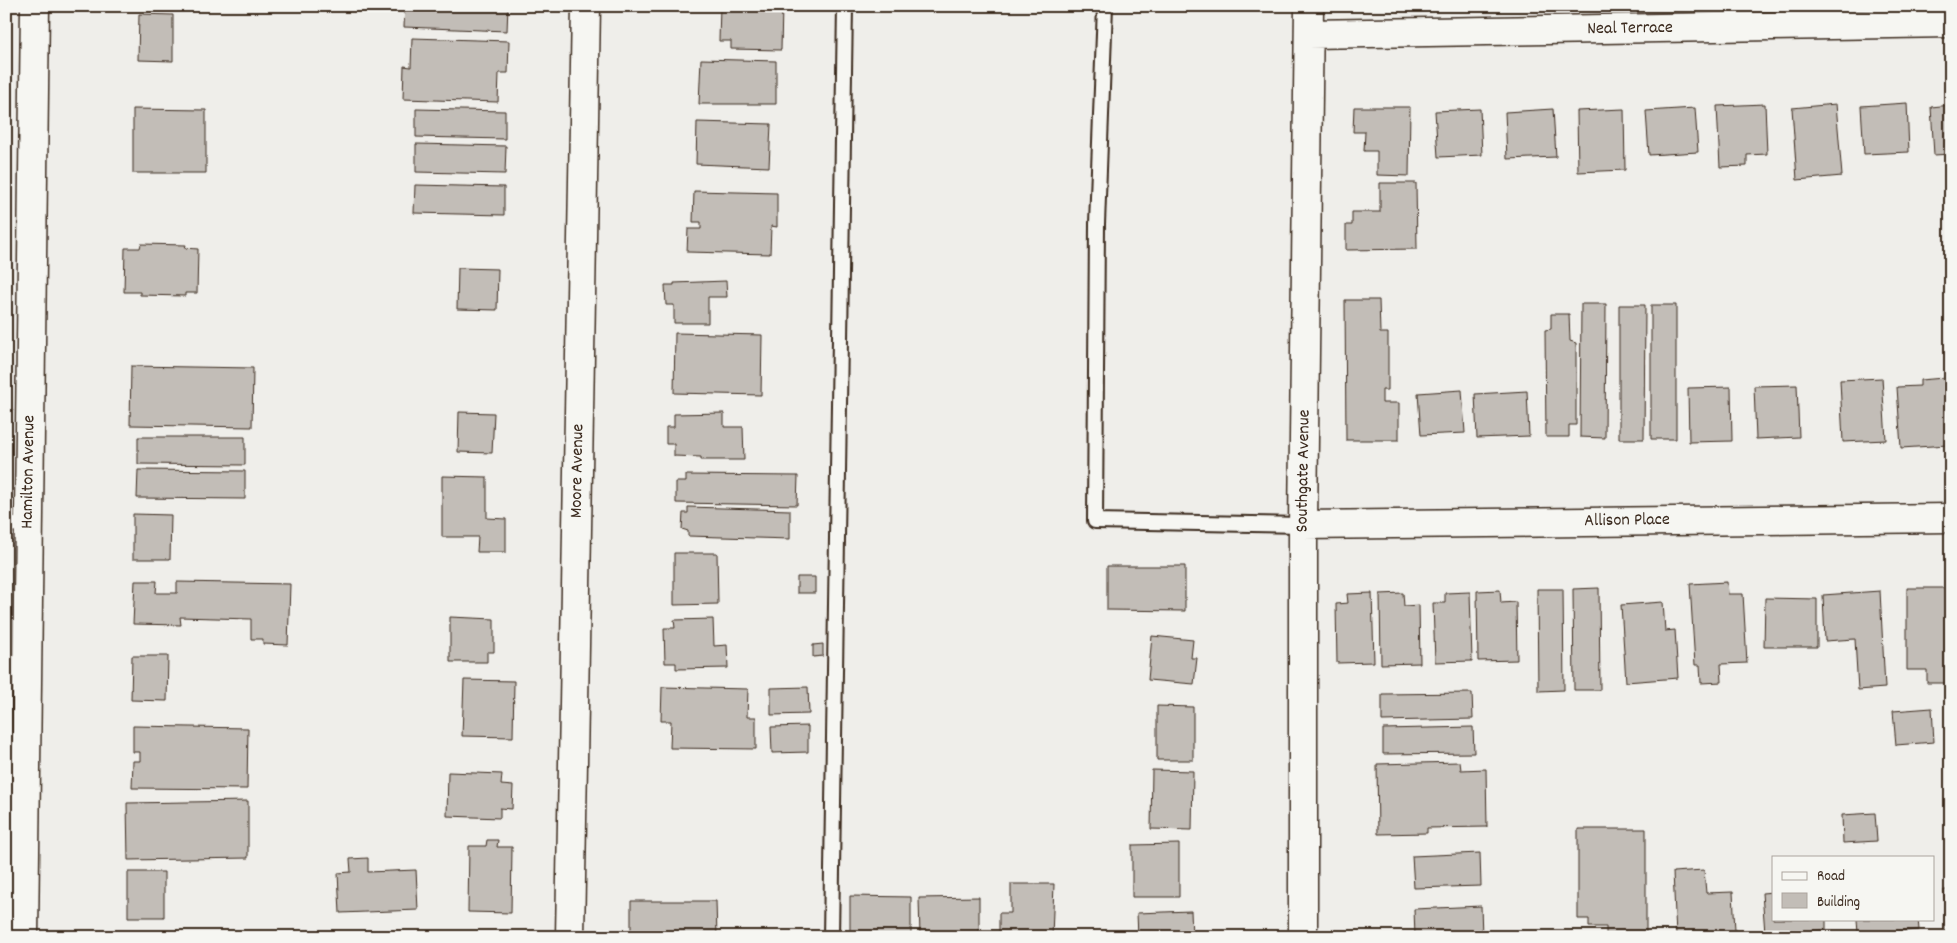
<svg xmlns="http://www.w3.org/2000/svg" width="1957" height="943" viewBox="0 0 1957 943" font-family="Dekko,sans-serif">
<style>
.building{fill:#c2bdb7;stroke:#3b2a1e}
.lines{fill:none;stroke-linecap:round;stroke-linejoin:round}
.service-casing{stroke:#3b2a1e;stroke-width:18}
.minor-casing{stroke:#3b2a1e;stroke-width:31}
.tertiary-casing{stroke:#3b2a1e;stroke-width:31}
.service{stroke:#f6f6f2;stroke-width:14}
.minor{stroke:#f6f6f2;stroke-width:28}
.tertiary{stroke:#f6f6f2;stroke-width:28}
.labels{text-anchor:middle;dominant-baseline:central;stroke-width:4;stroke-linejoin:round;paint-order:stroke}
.street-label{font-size:18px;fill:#3b2a1e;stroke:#f6f6f2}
</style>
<rect width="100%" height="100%" fill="#efeeea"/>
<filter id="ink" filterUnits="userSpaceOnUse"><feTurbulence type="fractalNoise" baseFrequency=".02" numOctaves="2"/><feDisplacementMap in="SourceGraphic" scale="10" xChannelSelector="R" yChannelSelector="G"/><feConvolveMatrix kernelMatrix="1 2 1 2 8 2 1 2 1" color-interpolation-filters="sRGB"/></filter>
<g filter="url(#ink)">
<!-- building -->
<path class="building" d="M405 6H508L507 31 404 27Z
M720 6H782L781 50 731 49V41H719Z
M139 14 173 15V61L138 60Z
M412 38 509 41 508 73H499L498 102 403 99 404 66 411 67Z
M701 59 776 61V104H699Z
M1907 103 1909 152 1864 154 1861 106Z
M1765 104 1767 154 1747 155V166L1720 167 1717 106Z
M1836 104 1842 176 1797 180 1792 108Z
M1951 105V154L1934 155 1931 107Z
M1354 107H1410L1409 176 1377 175V151H1364L1365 132H1353Z
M1695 108 1698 152 1649 155 1646 111Z
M133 109 206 110V173H133Z
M416 109 505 111V139L416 137Z
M1480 109 1482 155 1438 157 1435 111Z
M1553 109 1556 157 1507 159 1505 112Z
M1624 109 1625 170 1578 172 1577 111Z
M697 122 771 124 769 167 696 164Z
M416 144 506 146 505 174 416 172Z
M1380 183H1416L1417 249 1346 250V225H1352V212H1380Z
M415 185 504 187V215L414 213Z
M694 191 777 193V227L771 226 770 254 687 252 688 229H701V222H693Z
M141 244 186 245 185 248 198 249 197 293H185V296L140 295V292H124L125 248H140Z
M458 268 498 269 497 310 457 309Z
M726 281 727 297H708V323H674V305H666L665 285H674V283Z
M1345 300H1379L1380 333H1388V390H1382V403H1399V440H1346Z
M1581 304H1606L1605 438 1580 437Z
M1619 305H1645L1644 439H1619Z
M1651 305H1676V439H1651Z
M1551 314H1569L1570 341 1576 343V425H1569V437H1546L1545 330 1551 329Z
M675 333 762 335 761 395 674 393Z
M131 366 253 368 252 427 130 425Z
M1882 378 1886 440 1843 442 1840 380Z
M1944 378 1948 445 1901 448 1897 387 1920 386V380Z
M1797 385 1799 437 1756 439 1754 386Z
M1731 387 1732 441 1689 442 1688 388Z
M1462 390 1465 433 1421 435 1418 393Z
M1527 391 1529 436 1477 438 1475 394Z
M459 412 494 413 492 453 458 452Z
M724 413V427H743L744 460H701V457L674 456V444H666V427H674V414Z
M138 437H245V465L138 464Z
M138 470 245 471V499L137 498Z
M686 475 798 476 797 505 676 503V482H686Z
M442 476 487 477V518L506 519V552H477L478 537H442Z
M688 507 790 510V539L688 536V531L682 529 683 513H688Z
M133 514 171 515 170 559H133Z
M674 553H717L718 604 674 605Z
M1107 566H1185V611L1107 610Z
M797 577H815V593H797Z
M135 581H157L156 593H177V582L290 584 288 645 263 644V639H251V619L180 617 181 625 133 624Z
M1727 582 1728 594H1743L1747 663 1721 664 1722 682 1701 683 1700 665H1695L1690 584Z
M1599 588 1600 690H1574L1573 589Z
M1907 588H1951V683H1927V670H1907Z
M1537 589H1563L1564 690 1538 691Z
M1500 590 1501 603 1516 602 1517 660 1478 661 1477 591Z
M1880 591 1885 688 1858 690 1855 639 1825 641 1823 595Z
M1470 592 1472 661 1435 662 1433 603H1445V593Z
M1372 593 1374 662 1337 663 1336 604 1348 603 1347 594Z
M1403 593 1404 606 1419 605 1420 663 1381 664 1380 594Z
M1765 598 1817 599V647H1764Z
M1663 602 1665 631 1675 630 1678 678 1626 682 1621 605Z
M450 617 494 619V652H487V662H450Z
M713 619 714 646 727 645 728 668 676 669V663H665L664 628H675L674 620Z
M1152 636 1193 640 1191 658H1197L1194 684 1148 680Z
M823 644V656L813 657V645Z
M132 656H168L167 701 131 700Z
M464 680 514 681 513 737 462 736Z
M662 687 748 689 747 717H756V749L670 748 671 721H661Z
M808 687 809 714 771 715V688Z
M1472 693 1473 719 1382 721V694Z
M1157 706 1193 707V760H1157Z
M1932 708 1934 742 1896 745 1893 711Z
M133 726 248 728 247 789 132 788 133 761H140V752H133Z
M808 726V752L772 753 771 727Z
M1473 727 1474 753 1383 754V729Z
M1460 762 1461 770 1486 769 1487 827 1427 828V833L1378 834 1377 764Z
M1152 770 1193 771 1192 830 1151 829Z
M448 772 502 774 501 785 513 786 512 809 500 808V818L447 816Z
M248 801V858L128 860 127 803Z
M1875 813 1877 841 1843 843 1842 815Z
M1578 829H1646V933L1606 934V927H1589V919H1578Z
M487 840H498L497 847H512L511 913 468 912 469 846H486Z
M1179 844V897H1132V845Z
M1480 853 1481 886 1414 888 1412 856Z
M368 858V872L416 870 418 910 340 913 338 873 351 872 350 859Z
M1704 870 1706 893 1733 892 1735 931 1676 935 1673 872Z
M128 872H164V917H128Z
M1011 884H1054L1052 937H999V913H1011Z
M1944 890H1951V933H1946Z
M1773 892V919H1826V930L1765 933 1762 893Z
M850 896 911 897V937H850Z
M979 897V937H920L919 898Z
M631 901H716L717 937H631Z
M1481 906 1482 937H1415L1414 909Z
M1191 911 1192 937H1138L1137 913Z
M1857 919H1918L1919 930 1858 934Z"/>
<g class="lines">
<defs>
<path id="service" d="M1105 6 1097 224 1095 521 1303 525
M6 525 29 523
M831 937 845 6"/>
<path id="minor" d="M1309 34 1951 23
M1303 525 1951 518
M570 937 586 6
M1303 937V525L1309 6"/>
<path id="tertiary" d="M24 937 35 6"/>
</defs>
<!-- service casing -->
<use href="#service" class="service-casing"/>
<!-- minor casing -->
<use href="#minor" class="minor-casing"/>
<!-- tertiary casing -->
<use href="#tertiary" class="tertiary-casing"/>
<!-- service -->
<use href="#service" class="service"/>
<!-- minor -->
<use href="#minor" class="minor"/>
<!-- tertiary -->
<use href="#tertiary" class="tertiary"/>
</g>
</g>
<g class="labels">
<!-- street labels -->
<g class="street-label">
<text transform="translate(1630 29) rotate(-1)">Neal Terrace</text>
<text transform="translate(578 471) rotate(-89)">Moore Avenue</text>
<text transform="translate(1304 471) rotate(-89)">Southgate Avenue</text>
<text transform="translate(29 472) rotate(-89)">Hamilton Avenue</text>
<text transform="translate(1627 521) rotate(-1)">Allison Place</text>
</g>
</g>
<!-- margin -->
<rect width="1957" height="943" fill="none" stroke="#f6f6f2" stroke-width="25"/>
<rect x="12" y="12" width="1932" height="918" fill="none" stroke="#3b2a1e" stroke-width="2" filter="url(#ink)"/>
<!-- legend -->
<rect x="1772" y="856" width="162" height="65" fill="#f6f6f2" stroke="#aba49d"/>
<rect x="1782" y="872" width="25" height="8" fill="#f6f6f2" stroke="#aba49d"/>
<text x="1817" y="880" font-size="15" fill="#3b2a1e">Road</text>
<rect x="1782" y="893" width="25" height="15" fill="#c2bdb7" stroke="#aba49d"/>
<text x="1817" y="906" font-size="15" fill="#3b2a1e">Building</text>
</svg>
